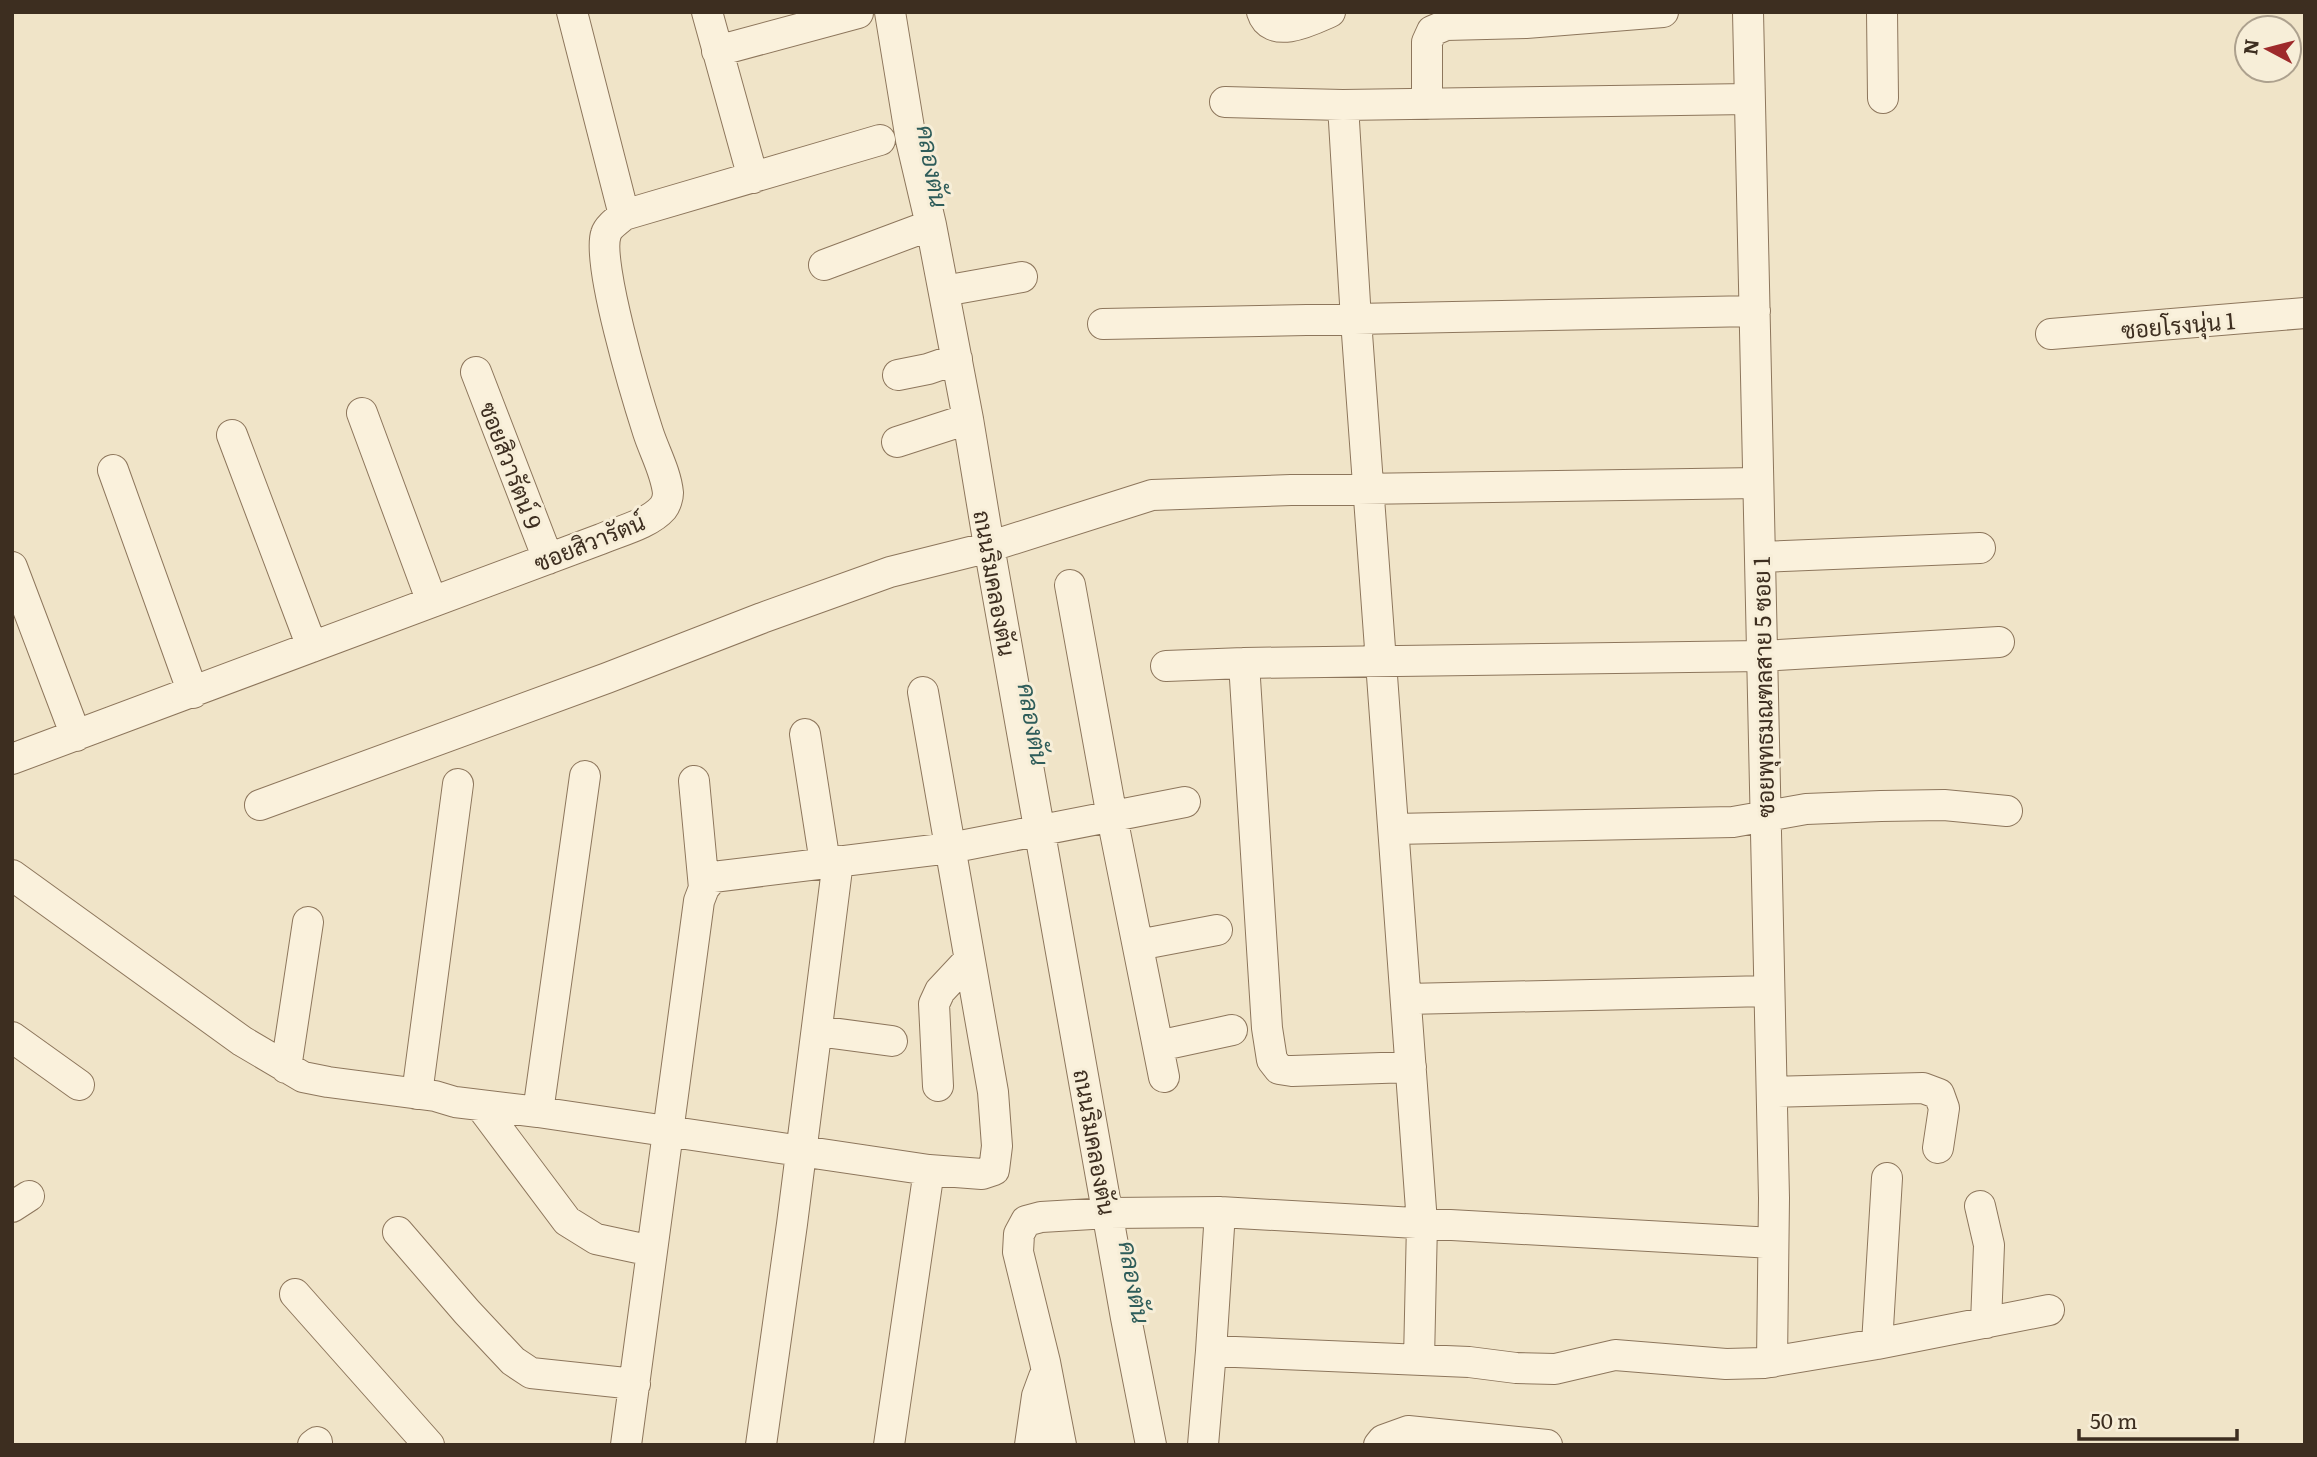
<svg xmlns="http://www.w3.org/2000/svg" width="2317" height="1457" viewBox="0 0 2317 1457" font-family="Literata,Sarabun,serif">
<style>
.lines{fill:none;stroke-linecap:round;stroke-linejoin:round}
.minor-casing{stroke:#8d765c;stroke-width:32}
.minor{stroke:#faf1dc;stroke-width:30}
.labels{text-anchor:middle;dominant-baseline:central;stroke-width:6;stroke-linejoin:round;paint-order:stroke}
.street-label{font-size:23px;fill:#3d2e20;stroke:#f7eed8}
.water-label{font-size:24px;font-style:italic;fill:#2f5d5a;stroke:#f7eed8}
</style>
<rect width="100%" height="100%" fill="#f0e4c8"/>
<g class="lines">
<defs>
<path id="minor" d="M572 12 624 215
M707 12 753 178
M890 12 911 140 931 225 968 419 989 546 1126 1318 1151 1445
M1262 12C1271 41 1312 20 1330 12
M1748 12 1774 1198 1772 1362
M1882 12 1883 98
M717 51 858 13
M1225 102 1343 105 1749 99
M1427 104V42L1432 31 1446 25 1526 23 1663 12
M1343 105 1356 320 1422 1223 1419 1360
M824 265 931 225
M944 291 1022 277
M1103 324 1755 311
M2051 334 2305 313
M476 372 548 559
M898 375 928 369 957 359
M362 413 432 602
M232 435 312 647
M897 442 968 419
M113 470 193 693
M1760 557 1980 548
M12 567 76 736
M1070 585 1112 817 1164 1077
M1244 663 1267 1028 1272 1060 1279 1069 1292 1071 1411 1067
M1166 666 1244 663 1762 656 1999 642
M805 734 825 863
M12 759 601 539C620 531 649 524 663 508 666 504 668 497 668 493 666 472 654 451 648 432 637 398 596 262 606 234 608 227 618 220 624 215L880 140
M694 781 704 888
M260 805 607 678 762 618 890 572 982 549 1152 495 1291 490 1758 483
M1394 829 1733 822 1806 809 1881 806 1944 805 2007 811
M12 875 242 1041 303 1077 328 1082 435 1096 455 1102 538 1112 929 1170 982 1174 994 1170 997 1146 993 1092 923 692
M1138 945 1217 930
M1406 999 1769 991
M817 1031 892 1041
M12 1037 79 1085
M1158 1046 1232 1030
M286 1068 308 922
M938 1086 934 1004 940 991 969 960
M1772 1092 1923 1088 1939 1094 1944 1108 1938 1148
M417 1094 458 784
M480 1105 567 1221 596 1239 652 1251
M538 1112 585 776
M1980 1206 1989 1245 1986 1323
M12 1207 29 1196
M398 1232 467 1312 513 1361 531 1373 635 1384
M295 1294 429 1445
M1877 1344 1887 1178
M1211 1351 1220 1212
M313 1445 317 1442
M626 1445 699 901 704 888 713 877 950 848 1185 802
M761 1445 792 1224 838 861
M889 1445 929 1170
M1030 1445 1037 1396 1044 1377
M1061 1445 1045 1362 1018 1252 1019 1234 1026 1221 1041 1217 1109 1213 1220 1212 1773 1243
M1203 1445 1211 1351 1469 1362 1516 1368 1555 1369 1615 1355 1726 1364 1764 1363 1877 1344 2049 1310
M1379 1445 1383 1440 1408 1431 1547 1445"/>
</defs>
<!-- minor casing -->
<use href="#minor" class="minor-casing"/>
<!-- minor -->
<use href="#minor" class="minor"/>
</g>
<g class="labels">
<!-- street labels -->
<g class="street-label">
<text transform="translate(2178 324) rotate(-5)">ซอยโรงนุ่น 1</text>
<text transform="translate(512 465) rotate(69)">ซอยสิวารัตน์ 9</text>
<text transform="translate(589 541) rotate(-22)">ซอยสิวารัตน์</text>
<text transform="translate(996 583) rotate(80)">ถนนริมคลองตัน</text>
<text transform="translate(1762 687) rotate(-91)">ซอยพุทธมณฑลสาย 5 ซอย 1</text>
<text transform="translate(1096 1142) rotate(80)">ถนนริมคลองตัน</text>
</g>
<!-- water labels -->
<g class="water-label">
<text transform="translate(934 166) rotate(80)">คลองตัน</text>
<text transform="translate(1035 724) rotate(80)">คลองตัน</text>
<text transform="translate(1136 1282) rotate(80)">คลองตัน</text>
</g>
</g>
<!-- border -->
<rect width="2317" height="1457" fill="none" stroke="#3d2e20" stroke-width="28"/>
<!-- north arrow -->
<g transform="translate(2268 49) rotate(277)"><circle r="33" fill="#f7eed8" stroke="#ada18e" stroke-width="2"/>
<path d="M0-5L12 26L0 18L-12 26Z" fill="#9e2a2b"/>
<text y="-10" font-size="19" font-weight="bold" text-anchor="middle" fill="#3d2e20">N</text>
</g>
<!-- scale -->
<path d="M2079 1429v10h158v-10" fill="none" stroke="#3d2e20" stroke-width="3.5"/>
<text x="2090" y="1429" font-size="21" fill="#3d2e20" stroke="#f7eed8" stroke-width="5" paint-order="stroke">50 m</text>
</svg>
